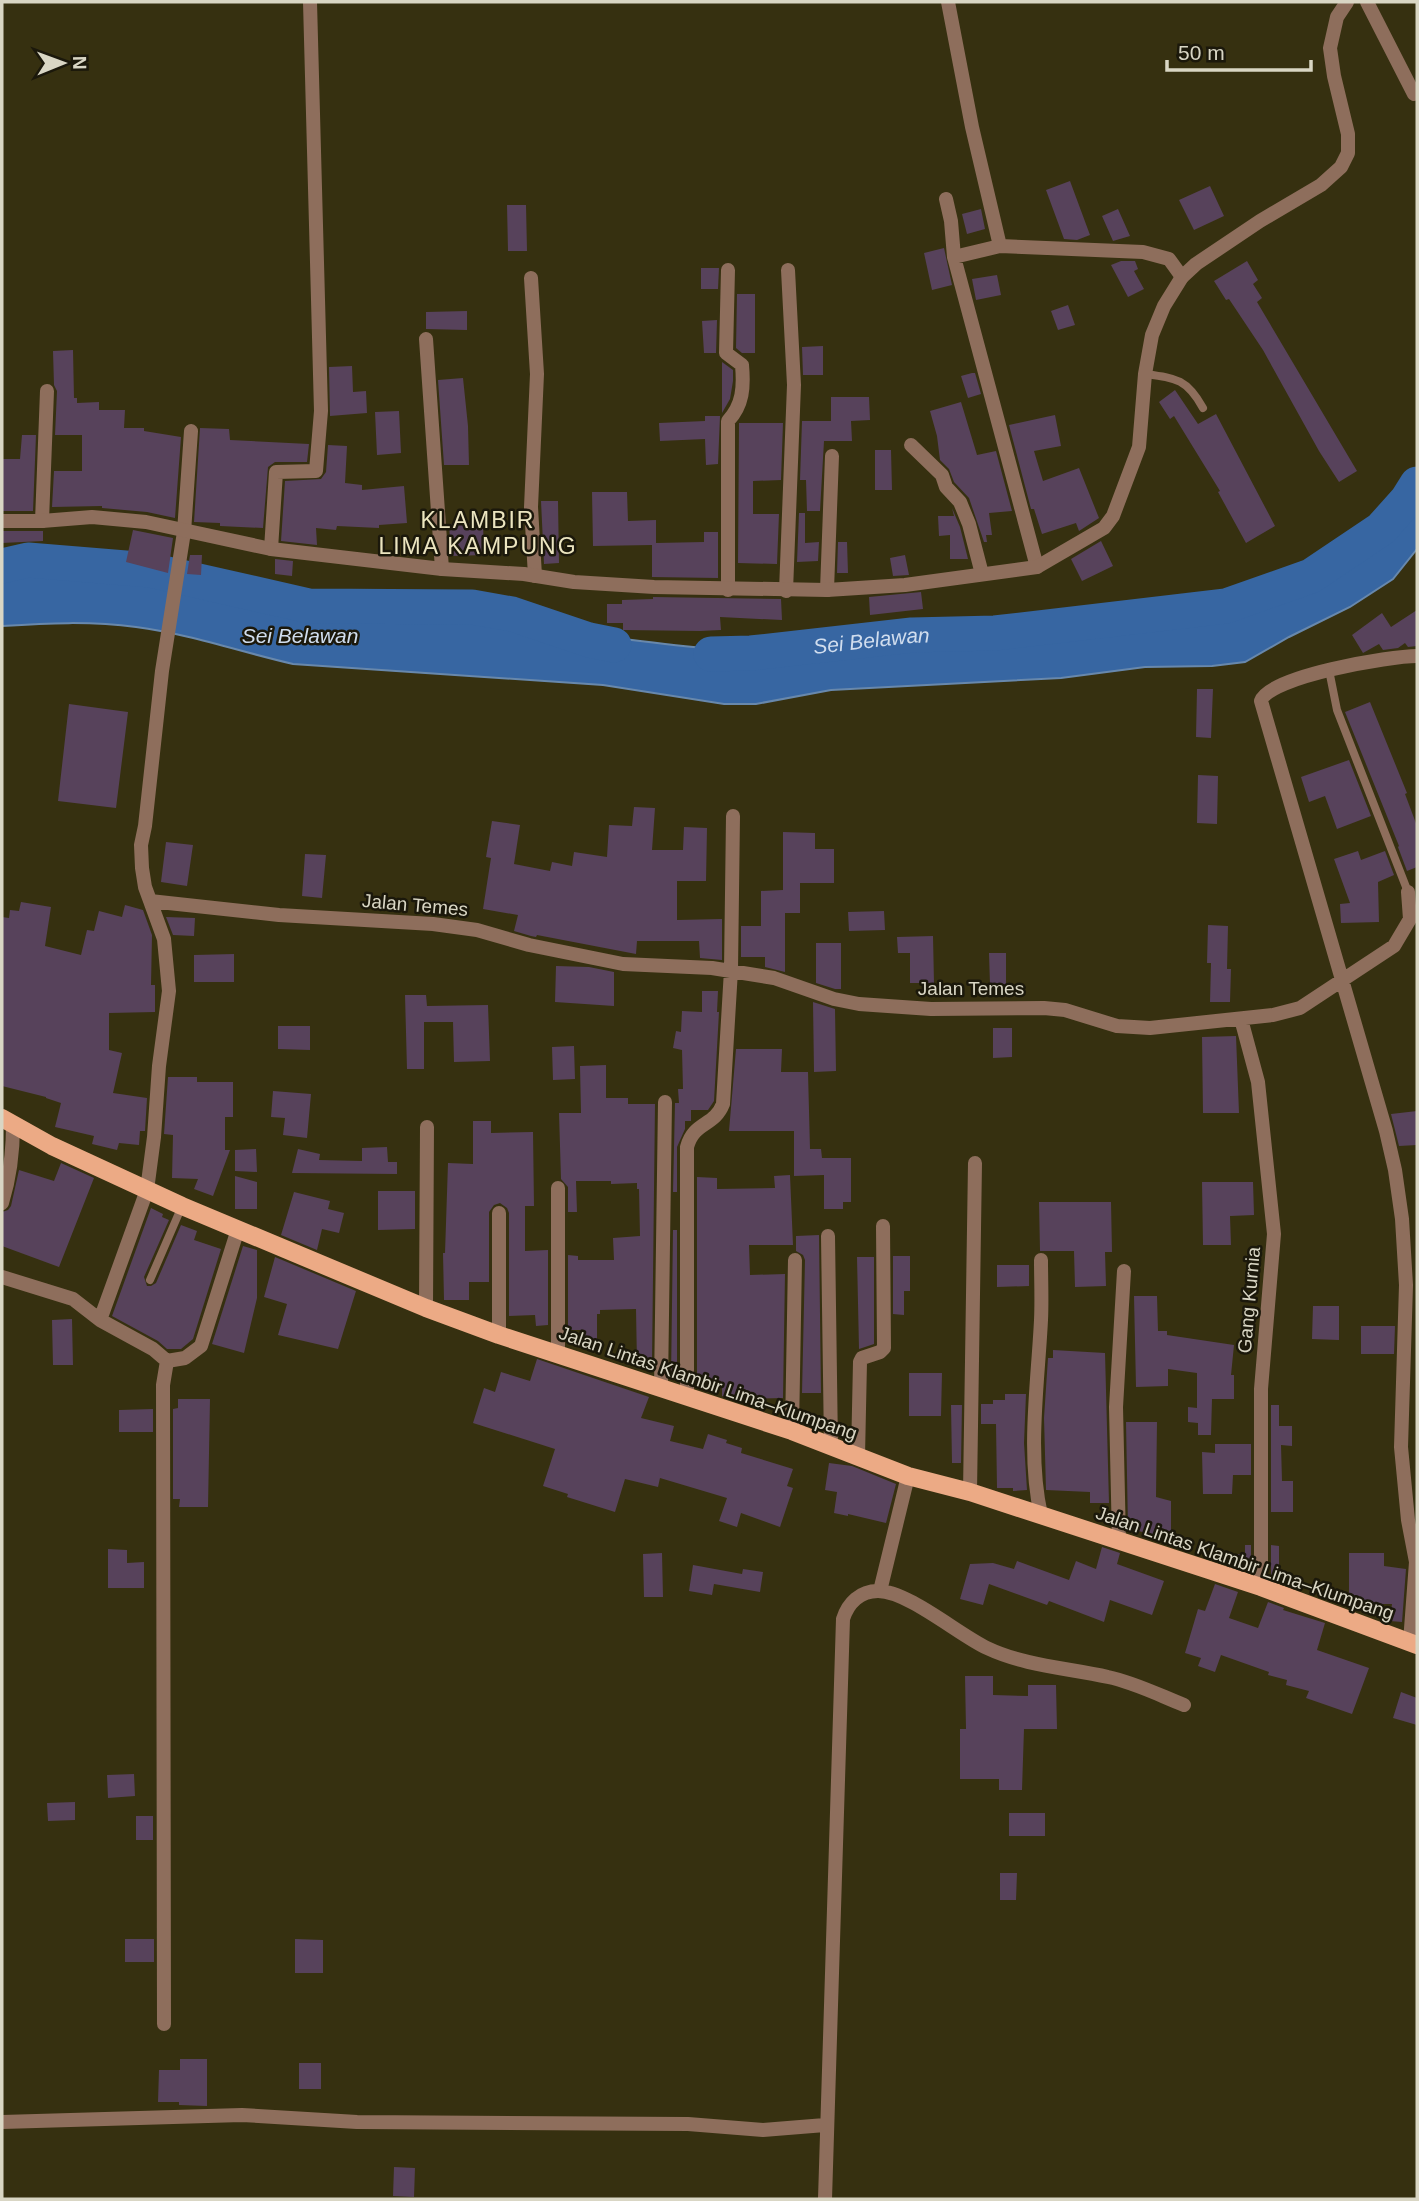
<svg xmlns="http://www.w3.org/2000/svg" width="1419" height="2201" viewBox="0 0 1419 2201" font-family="Arial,sans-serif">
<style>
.water{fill:#3766a2;stroke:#6888ac;stroke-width:2}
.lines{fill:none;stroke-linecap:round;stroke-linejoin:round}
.river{stroke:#3766a2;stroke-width:35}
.building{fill:#57425b}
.service{stroke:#8e6e5c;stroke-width:8}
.minor{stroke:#8e6e5c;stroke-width:14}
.tertiary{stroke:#8e6e5c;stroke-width:14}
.primary{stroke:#ecaa85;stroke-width:18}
.labels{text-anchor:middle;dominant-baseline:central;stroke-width:5;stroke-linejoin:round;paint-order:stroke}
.street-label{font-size:19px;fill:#d9d6c4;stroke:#1b180b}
.water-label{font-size:21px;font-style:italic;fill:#d0ddee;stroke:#1b180b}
.quarter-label{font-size:23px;letter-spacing:2px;fill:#ece5c0;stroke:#1b180b}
</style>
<rect width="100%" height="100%" fill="#363010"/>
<!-- water -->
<path class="water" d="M1417 499V549L1393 579 1350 607 1289 637 1245 662 1212 666 1145 667 1061 678 831 690 756 704H724L603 685 293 664C241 652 189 634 136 627 91 621 47 623 2 626V576C38 575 75 575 111 579 155 585 198 596 241 601 333 611 426 614 518 626 610 637 702 651 795 654 903 658 1008 636 1115 621 1141 617 1168 618 1195 614 1273 601 1368 564 1417 499Z"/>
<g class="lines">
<!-- river -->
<g class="river">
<path d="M2 566 28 560 150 570 309 606 472 607 512 614 589 640 614 645"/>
<path id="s1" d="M711 654 751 653 912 635 995 633 1226 606 1311 576 1381 529 1407 500 1417 484"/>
</g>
</g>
<!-- building -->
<path class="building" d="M1070 181 1090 235 1077 240 1064 239 1046 190Z
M1210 186 1224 216 1194 230 1179 200Z
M507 205H526L527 251H508Z
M981 209 985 229 967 234 962 214Z
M1118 209 1130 236 1113 241 1102 216Z
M944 248 952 285 932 290 924 253Z
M1121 261H1135L1138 269 1134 271 1144 289 1128 297 1111 265Z
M1247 261 1258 280 1253 284 1262 298 1257 302 1357 471 1339 482 1319 451 1263 350 1229 299 1226 300 1214 281Z
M701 268H719L718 289H701Z
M997 275 1001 295 976 300 972 279Z
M737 294H755V353H742L736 348Z
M1068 305 1075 325 1058 330 1051 311Z
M467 311V330L426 329V312Z
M717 320 716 353H704L702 321Z
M823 346V375H803L802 347Z
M73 350 74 398H77V403L99 402V410H125L124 428H144V431L181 437 175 518 147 512 102 508V506L52 507 54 471H82V435H55L57 391 54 385 53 351Z
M722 362 733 370V381L730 399 722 413Z
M352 366 353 392 366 391 367 413 330 416 329 367Z
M972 373H975L981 394 968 398 961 376Z
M463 378 468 426 469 465H444L438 380Z
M1175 390 1198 424 1216 414 1275 526 1246 543 1218 492 1220 491 1174 416 1170 419 1159 402Z
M831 397H869L870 420 851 421 852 441H824L820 511H807L806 480H800L802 421H831Z
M961 402 977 455 996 451 1012 511 989 513 992 535H986L987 542H984L969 498 954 482 949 469 940 460 937 436 930 411Z
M399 411 401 453 377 455 375 412Z
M1055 415 1061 446 1034 451 1043 481 1079 468 1099 518 1079 531 1076 523 1042 534 1034 509H1031L1009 425Z
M705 416H720L718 464 706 465 705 439 660 441 659 423 705 421Z
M739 423H783L781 480 753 481V514H779L777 564 738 563Z
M200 428 229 429 230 440 309 444 307 462H275L268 467 263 528 220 526V523L194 522Z
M22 435H36L33 511H2V459H20Z
M328 445 347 446 345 483 362 485V490L404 486 407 523 379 525V528L337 526 336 530 316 528 317 545 281 541 285 481 321 479 326 472Z
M875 450H891L892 490H875Z
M592 492H627L628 521 656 520V543L704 542V532H718V578L652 577V545L593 546Z
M541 501H558L559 563 544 564Z
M952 508 960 527 968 559H950V535L939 536 938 516H954Z
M799 513H805V543L819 542 818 561 797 562Z
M483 523 484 555 451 556 449 524Z
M133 530 173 538 168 573 126 562Z
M2 531H43V541L2 543Z
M1101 541 1113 566 1082 581 1071 559Z
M838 542H847L848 573H837Z
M190 555H202L201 575 187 574Z
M905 555 909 575 893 576 890 558Z
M275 559 293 561 292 576 275 574Z
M921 592 923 609 870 615 869 597Z
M653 597 781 599 782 620 720 617 721 630 700 631 623 630V623H607V604H622V600L653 599Z
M1417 610V646L1408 647 1405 643 1398 648 1383 650 1379 644 1363 653 1352 635 1382 613 1391 627Z
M1197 689H1213L1211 738 1196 737Z
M1370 702 1407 793 1405 794 1417 826V867L1407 871 1398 847 1399 846 1345 712Z
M69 704 128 712 116 808 58 801Z
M1349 760 1371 816 1337 829 1325 796 1309 802 1301 777Z
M1198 775 1218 776 1217 824 1197 823Z
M634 807 655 808 652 850H683L684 827 707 828 706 881H677V920L722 919V960L700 958 699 941H637L636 954 537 935 536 937 531 936 514 931 518 915 483 909 491 858 486 857 492 821 520 825 514 864 550 871 552 862 572 866 574 852 607 857 609 825 632 826Z
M783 832 815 833V849H834V883H800V913H785V972L765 967V957H741V926H761V891L783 890Z
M166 842 193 845 187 886 161 882Z
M1358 851 1361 860 1385 851 1394 875 1378 882 1379 922 1341 923 1340 904 1350 903 1334 859Z
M305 854 326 855 322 898 302 896Z
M21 902 51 907 45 946 81 955 87 930 94 931 99 911 122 917 125 905 143 910 152 935 151 985H155V1012L109 1013V1050L122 1053 113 1093 147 1098 145 1131H140L139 1145 119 1143 117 1150 92 1144 94 1136 55 1127 61 1103 46 1098V1097L2 1086V917L9 918 10 910 19 911Z
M884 911 885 930 849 931 848 912Z
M166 917 195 918 194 936 173 935Z
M1208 925 1228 926 1227 969H1231L1230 1002H1210L1211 963H1207Z
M933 936 934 983H910V953H898L897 937Z
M816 943H841V989H835L816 983Z
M989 953H1006V985H990Z
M234 954V982H194V955Z
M556 966 589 967 614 972V1006L555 1002Z
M702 991H718L717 1012H719L714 1101 708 1110H691V1121H685V1129L677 1147V1192H673L675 1103H679L678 1089H683L682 1050 673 1048 676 1031 681 1032 682 1011 702 1012Z
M405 995H426L427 1006 488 1005 490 1061 454 1062 453 1022H424V1069H407Z
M813 1002 835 1009 836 1071 814 1072Z
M278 1026H310V1050L278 1049Z
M993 1028H1012V1057L993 1058Z
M1236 1036 1239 1113H1203L1202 1037Z
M574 1046 575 1079 553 1080 552 1047Z
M736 1049H782L781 1072H808L810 1149H821L822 1158H851V1202H843V1209H824V1175L794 1176V1131H729Z
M606 1065V1098H628V1104H655L652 1364H637L636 1309 600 1310V1314H597V1343H580V1330H568V1255L578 1256V1260H614L613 1238 640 1236 639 1189H637V1183L611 1184V1181H576L577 1212H568V1187L561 1179 559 1113H581L580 1066Z
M168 1077H197V1082H233V1117H225V1150H230L213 1196 194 1189 198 1179 172 1178 173 1135 164 1134Z
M273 1091 311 1094 307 1138 283 1135 285 1118 271 1117Z
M1417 1111V1145L1399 1146 1391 1114Z
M473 1121H491V1133L533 1132 534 1206H525V1251L548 1250V1325L536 1326 535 1315 509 1316V1213L507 1208 500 1203 494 1205 489 1212V1282H469V1300H444L443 1253H445L448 1163 473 1164Z
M387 1147 388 1162H397V1174L292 1173 298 1149 320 1154 319 1160 362 1161V1148Z
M256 1149 257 1172 235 1171V1150Z
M61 1163 94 1178 59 1267 2 1246V1212L8 1210 11 1206 19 1170 54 1181Z
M790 1175 793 1245H749L750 1275 785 1274 783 1398 731 1399 722 1396V1382H697V1177L717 1178V1189L775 1188 774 1176Z
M235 1176 257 1182V1209H235Z
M1202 1182H1253L1254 1215 1230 1216 1231 1245H1203Z
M378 1191H415V1229L378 1230Z
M294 1192 330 1201 328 1209 344 1213 339 1233 322 1229 317 1250 281 1235Z
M1039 1202H1111L1112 1252H1105L1106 1286 1075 1287 1074 1251H1040Z
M151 1208 163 1214 162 1217 169 1220 144 1277 147 1286H151L156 1283 181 1225 197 1231 194 1240 221 1249 193 1339 181 1349H167L158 1341 112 1316Z
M673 1230H677V1378H671Z
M819 1235 821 1393H802L805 1260 803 1255 796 1251V1236Z
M243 1246 257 1250V1298L244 1353 212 1344Z
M893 1256H910V1291H904V1315L893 1314Z
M275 1257 356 1291 338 1349 278 1335 287 1304 264 1297Z
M857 1257H874V1344L859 1349Z
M997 1265H1029V1286L997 1287Z
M1134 1296H1157L1158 1331H1167V1335L1234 1345 1231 1375H1234V1399H1212L1211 1435H1198V1423L1188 1422V1407L1197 1408V1373L1168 1369V1386L1136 1387Z
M1313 1306H1339V1340L1312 1339Z
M72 1319 73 1365H53L52 1320Z
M1361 1326H1395L1394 1354H1361Z
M1053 1350 1105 1353 1109 1503H1090V1492L1046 1490 1044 1418 1048 1358H1053Z
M537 1359 649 1397 641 1418 674 1426 670 1441 703 1449 708 1434 727 1440 726 1443 742 1448 741 1453 793 1469 787 1486 793 1488 780 1527 741 1513 737 1527 719 1521 727 1498 660 1478 658 1487 625 1479 615 1512 567 1497 568 1494 543 1486 555 1449 473 1423 484 1388 495 1392 501 1372 530 1381Z
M909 1373H942L941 1416H909Z
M1005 1394H1026L1024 1443 1027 1490 1013 1491V1488H997L996 1424H981V1404H993V1400H1005Z
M178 1399H210L208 1507H179L180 1499H173V1409L178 1408Z
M951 1405H962L961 1463H952Z
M1271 1405H1279V1426H1292V1446L1281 1445 1282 1481H1293V1512H1271Z
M153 1409V1432H119V1410Z
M1126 1422H1157L1156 1497 1171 1501V1540L1128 1528Z
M1215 1444H1251V1475H1233L1232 1494H1203L1202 1452 1215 1453Z
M829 1463 852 1466 896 1484 886 1523 848 1514V1516L834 1513 837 1492 825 1490Z
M1245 1545H1251V1572L1238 1568V1554H1245Z
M1271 1545 1279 1546V1580L1271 1578Z
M1102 1547 1120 1553 1117 1564 1164 1581 1152 1615 1110 1600 1104 1622 1049 1601 1047 1605 989 1584 983 1605 960 1599 970 1564 993 1563 1014 1569 1017 1561 1069 1580 1076 1561 1096 1569Z
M108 1549 127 1550V1563L144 1562V1588H108Z
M662 1553 663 1597H644L643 1554Z
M1349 1553H1384V1566L1406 1569 1402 1622 1390 1621 1392 1604H1349Z
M693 1565 742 1574 743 1569 763 1572 760 1592 714 1584 712 1595 689 1591Z
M1215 1584 1238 1592 1229 1618 1258 1628 1268 1602 1284 1608 1283 1610 1325 1623 1317 1650 1369 1668 1352 1714 1306 1698 1309 1691 1286 1685 1287 1680 1268 1675 1269 1672 1221 1655 1215 1672 1198 1666 1201 1658 1185 1653 1198 1609 1205 1611Z
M965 1676H993V1695L1028 1696V1685H1056L1057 1729H1024L1022 1790H999V1779H960V1729H966Z
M1401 1692 1417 1698V1725L1393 1718Z
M134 1774 135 1796 108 1798 107 1775Z
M75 1802V1820L48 1821 47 1803Z
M1009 1813H1045V1836H1009Z
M136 1816H153V1840H136Z
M1000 1873H1017L1016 1900H1000Z
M125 1939H154V1962H125Z
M295 1939 323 1940V1973H295Z
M180 2059H207V2106L179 2105V2102H158L159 2070H180Z
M299 2063H321V2089H299Z
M394 2167 415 2168 414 2197 393 2196Z"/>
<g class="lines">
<!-- service -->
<path class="service" d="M1145 374C1176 378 1187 379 1203 408
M1329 670 1337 710 1408 892
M150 1280 182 1206"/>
<!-- minor -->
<path class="minor" d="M948 2 972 127 1000 246
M1367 2 1414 94
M946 199 951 221 954 257 1037 567
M954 257 1000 246 1143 252 1169 259 1182 277
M728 270 726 353 742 365C744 387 743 405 728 421V590
M531 278 537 374 531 507 535 576
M426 339 442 569
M911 445 942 475 946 487 960 502 969 524 982 574
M42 521 47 391
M271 549 276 472 316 471 321 411 310 2
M827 590 832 456
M786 591 794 385 788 270
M150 901 279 915 433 924 477 930 529 945 623 964 712 968 774 978 834 999 859 1004 931 1009 1044 1008 1065 1010 1117 1026 1150 1028 1273 1015 1300 1008 1394 946 1410 919 1408 892
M1241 1019 1258 1082 1274 1234 1261 1389V1587
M2 1203C10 1177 13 1152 13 1125
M828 1236 831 1446
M2 1277 73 1299 100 1320 153 1349 167 1361 163 1385 164 2024
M426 1308 427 1127
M100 1320 147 1190 154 1137 159 1066 169 991 164 939 145 887 142 868 141 845 145 826 162 671 184 532 191 431
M499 1335V1213
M558 1354V1188
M167 1361 185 1358 201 1346 238 1229
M661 1387 665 1102
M687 1396V1147C694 1121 714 1127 723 1104L731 970 733 816
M792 1431 795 1260
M858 1456 860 1362 862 1358 880 1352 884 1348 883 1226
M970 1492 975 1163
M1041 1515C1027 1454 1038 1382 1041 1320 1042 1300 1041 1280 1041 1260
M1119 1541 1116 1407 1124 1271
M880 1591 908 1476
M1410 1642 1416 1562 1408 1520 1401 1447 1406 1285 1402 1219 1395 1170 1386 1131 1261 701C1269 676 1391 656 1417 656
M2 2122 242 2115 357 2122 688 2124 763 2130 825 2125
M825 2199 843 1619C848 1603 860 1591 878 1591 908 1591 959 1635 987 1648 1025 1666 1068 1668 1108 1677 1133 1682 1159 1695 1184 1705"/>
<!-- tertiary -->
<path class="tertiary" d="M2 521H42L92 517 146 522 271 549 442 569 524 574 574 582 654 587 827 590 905 585 1037 567 1104 528 1113 516 1139 447 1145 374 1152 335 1164 306 1182 277 1196 264 1260 221 1321 185 1341 167 1348 153V134L1334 76 1330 48 1337 17 1347 2"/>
<!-- primary -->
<path class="primary" d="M2 1118 52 1146 182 1206 426 1308 499 1335 792 1431 908 1476 970 1492 1261 1587 1417 1645"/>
</g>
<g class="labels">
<!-- street labels -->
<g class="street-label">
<text transform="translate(415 905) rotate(5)">Jalan Temes</text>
<text x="971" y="988">Jalan Temes</text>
<text transform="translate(1249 1300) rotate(-85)">Gang Kurnia</text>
<text transform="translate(708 1383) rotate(19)">Jalan Lintas Klambir Lima–Klumpang</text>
<text transform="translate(1245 1563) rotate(19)">Jalan Lintas Klambir Lima–Klumpang</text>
</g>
<!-- water labels -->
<g class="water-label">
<text x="300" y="635">Sei Belawan</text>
<text stroke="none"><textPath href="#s1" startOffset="161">Sei Belawan</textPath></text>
</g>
<!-- quarter labels -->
<g class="quarter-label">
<text x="478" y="520">KLAMBIR<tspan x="478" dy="26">LIMA KAMPUNG</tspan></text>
</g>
</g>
<!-- border -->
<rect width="1419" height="2201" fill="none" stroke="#d9d6c4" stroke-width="7"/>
<!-- north arrow -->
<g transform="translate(63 63) rotate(89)" stroke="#1b180b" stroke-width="5" paint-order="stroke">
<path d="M0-5L12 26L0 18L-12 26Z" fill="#d9d6c4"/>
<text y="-10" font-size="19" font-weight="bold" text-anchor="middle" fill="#d9d6c4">N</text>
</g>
<!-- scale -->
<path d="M1167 60v10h144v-10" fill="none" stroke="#d9d6c4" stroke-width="3.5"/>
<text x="1178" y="60" font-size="21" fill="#d9d6c4" stroke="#1b180b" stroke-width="5" paint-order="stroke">50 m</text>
</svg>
